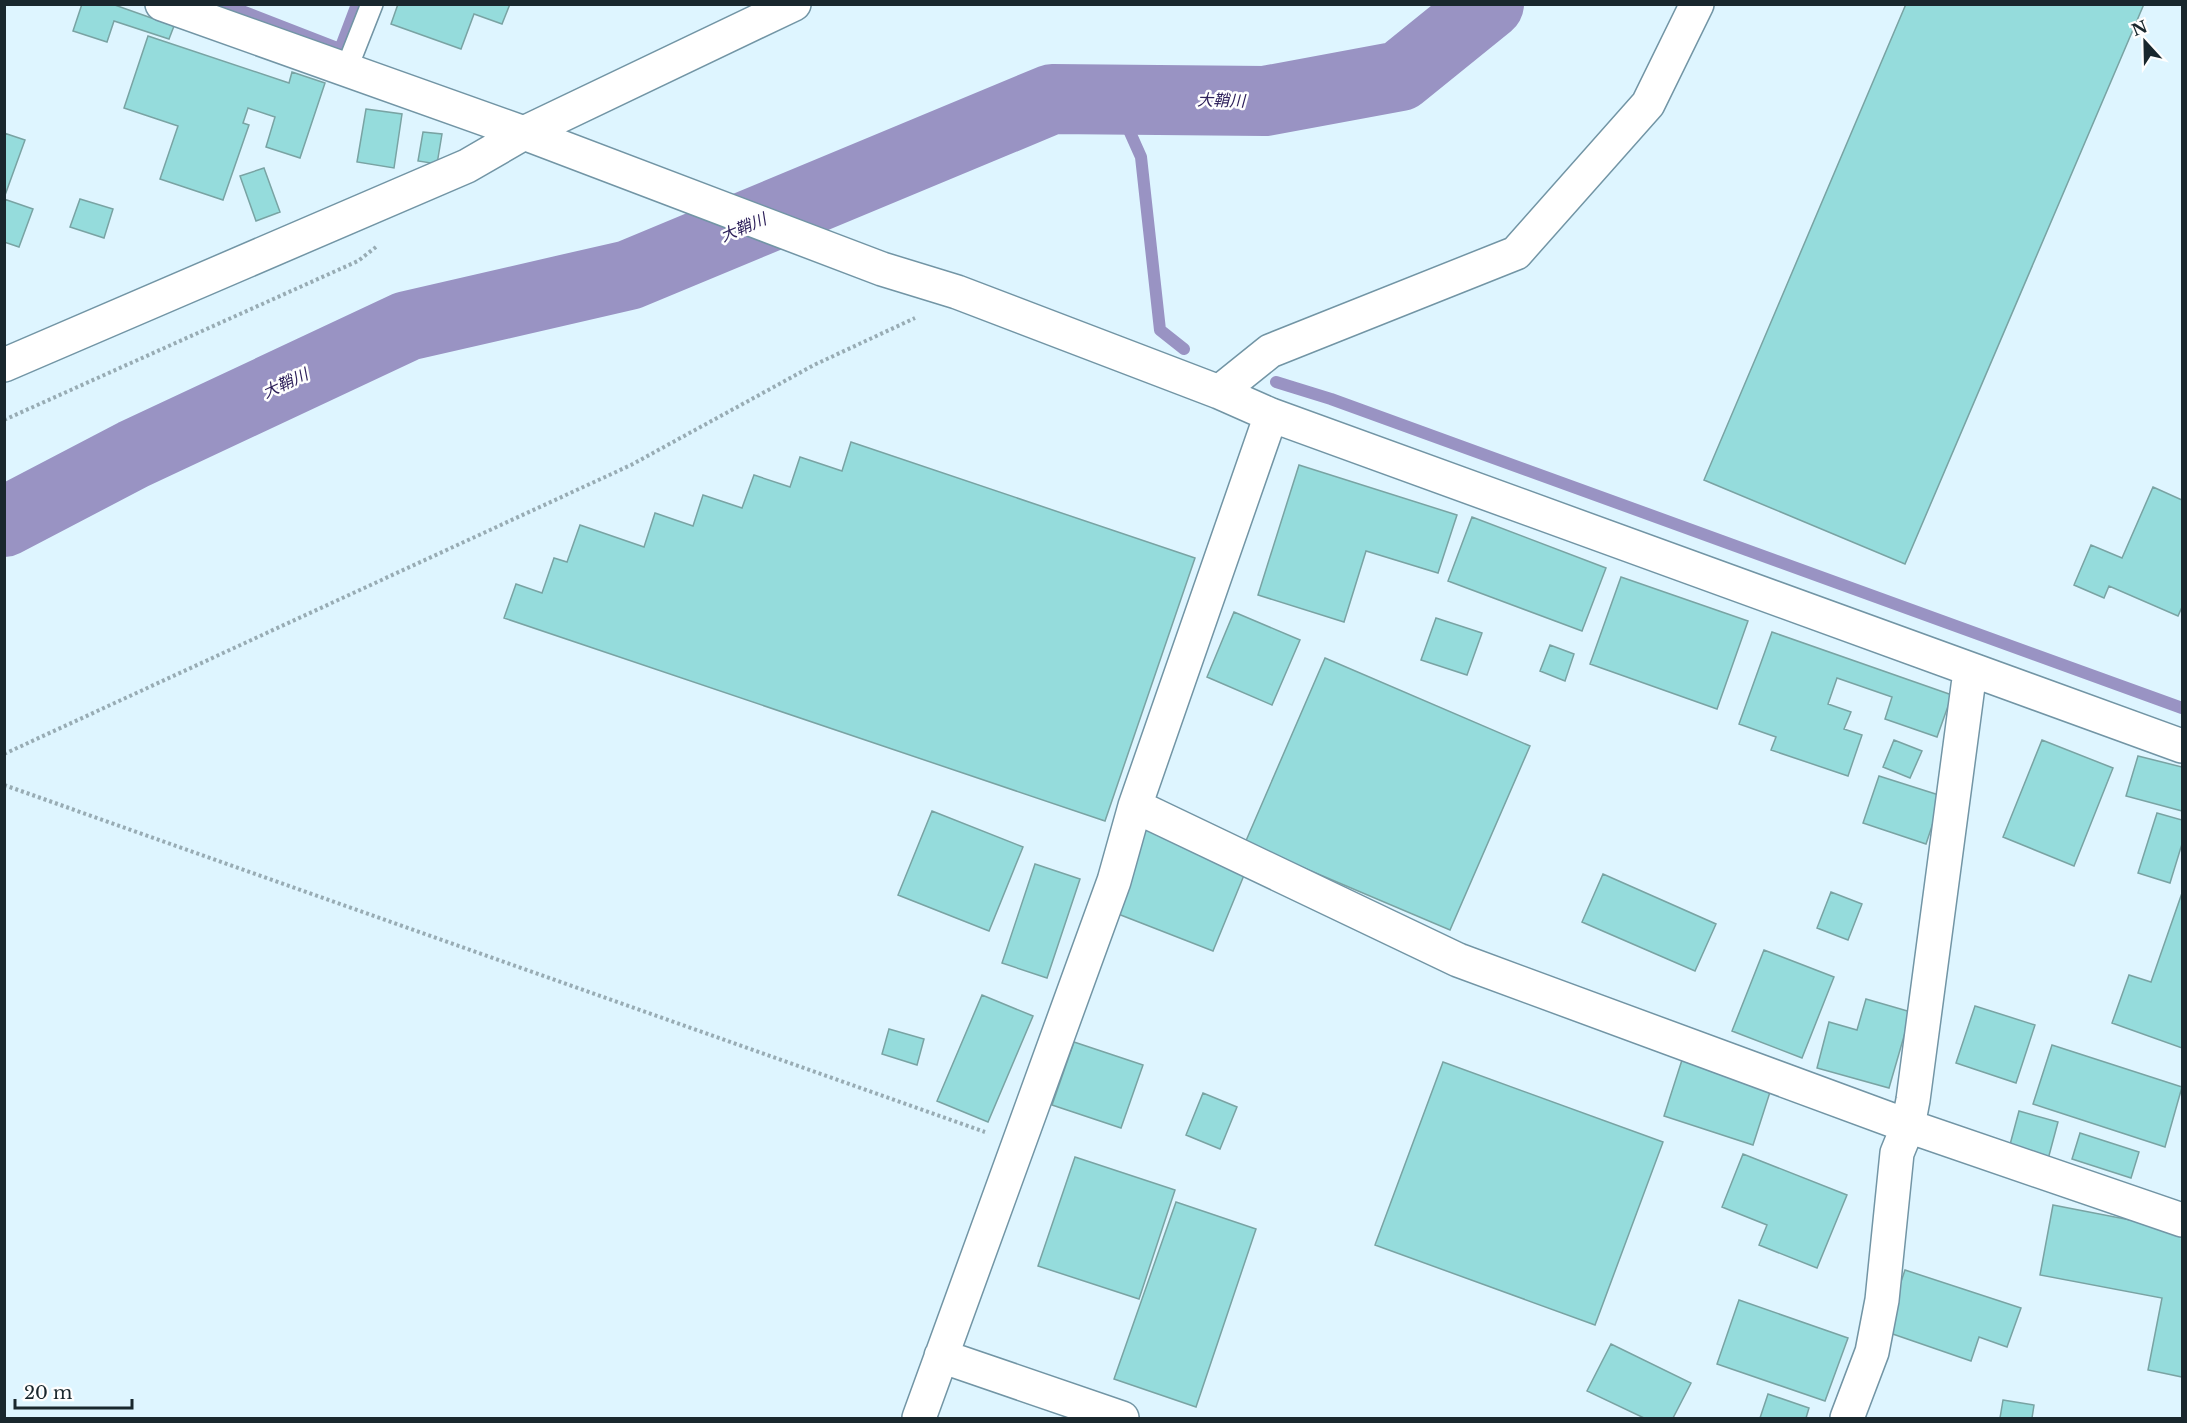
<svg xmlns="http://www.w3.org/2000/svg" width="2187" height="1423" viewBox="0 0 2187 1423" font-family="'Libre Baskerville','Noto Sans JP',serif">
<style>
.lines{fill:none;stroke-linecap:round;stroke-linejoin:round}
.stream{stroke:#9993c3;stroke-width:12}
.river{stroke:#9993c3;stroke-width:70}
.building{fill:#95dcdc;stroke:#79a3a3;stroke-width:1.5}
.service-casing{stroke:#7295a5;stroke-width:24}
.minor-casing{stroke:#7295a5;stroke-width:36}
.path{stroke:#98acb4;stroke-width:4;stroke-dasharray:3 3;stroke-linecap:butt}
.service{stroke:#fff;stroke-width:21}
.minor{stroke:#fff;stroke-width:33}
.labels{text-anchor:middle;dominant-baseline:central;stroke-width:5;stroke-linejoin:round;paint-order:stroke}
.water-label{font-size:16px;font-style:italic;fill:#2e215b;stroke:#fefefe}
</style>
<rect width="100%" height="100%" fill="#def5ff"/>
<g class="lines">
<!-- stream -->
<path class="stream" d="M224 4 340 49 357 4
M1116 101 1141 157 1160 330 1184 349
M1276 382 1331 399 2182 708"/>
<!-- river -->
<path class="river" d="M4 522 134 454 407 326 629 275 1052 99 1265 101 1400 76 1489 4"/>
</g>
<!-- building -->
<path class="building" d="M82 4H112L174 26 169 39 114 21 107 42 73 31Z
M398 4H510L502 24 474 14 461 49 391 24Z
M1906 4H2144L1905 564 1704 480Z
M148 36 289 83 292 72 325 83 300 158 266 147 275 117 248 108 243 123 249 125 223 200 160 179 178 126 124 108Z
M366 109 402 114 394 168 357 162Z
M423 132 442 134 437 164 418 161Z
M4 133 25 140 4 198Z
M264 168 280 212 256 221 240 176Z
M4 199 33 209 19 247 4 242Z
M80 199 113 209 104 238 70 227Z
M851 442 1195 558 1105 821 504 618 516 584 542 593 554 558 567 562 580 525 644 547 655 513 693 526 703 495 742 508 754 475 790 487 800 457 842 471Z
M1299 465 1457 515 1438 573 1366 551 1344 622 1258 595Z
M2153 487 2182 500V607L2178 616 2109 586 2104 598 2074 585 2091 545 2122 558Z
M1472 517 1606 568 1582 631 1448 581Z
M1621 577 1748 621 1717 709 1590 664Z
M1234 612 1300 640 1272 705 1207 677Z
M1436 618 1482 633 1467 675 1421 660Z
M1772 632 1952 695 1937 737 1885 719 1892 697 1837 678 1828 704 1851 712 1844 729 1862 735 1848 776 1771 750 1776 737 1739 724Z
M1550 645 1574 654 1565 681 1540 671Z
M1325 658 1530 746 1450 930 1245 843Z
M1894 740 1922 751 1910 778 1883 767Z
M2042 740 2113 768 2074 866 2003 837Z
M2138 756 2182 767V811L2126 796Z
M1879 776 1942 796 1926 844 1863 823Z
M932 811 1023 847 989 931 898 895Z
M2157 813 2182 820V844L2170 883 2138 873Z
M1148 823 1249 863 1213 951 1113 912Z
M1035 864 1080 879 1047 978 1002 963Z
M1603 874 1716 924 1695 971 1582 922Z
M1831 892 1862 904 1848 940 1817 928Z
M2182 893V1048L2112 1023 2129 975 2151 982Z
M1764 950 1834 977 1802 1058 1732 1031Z
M982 995 1033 1016 988 1122 937 1101Z
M1866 999 1911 1012 1889 1088 1817 1068 1829 1022 1857 1030Z
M1975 1006 2035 1025 2016 1083 1956 1063Z
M889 1029 924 1039 917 1065 882 1054Z
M1074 1042 1143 1065 1121 1128 1052 1105Z
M2052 1045 2182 1087 2165 1147 2033 1104Z
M1682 1060 1771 1089 1753 1145 1664 1116Z
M1443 1062 1663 1142 1595 1325 1375 1245Z
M1203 1093 1237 1107 1220 1149 1186 1135Z
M2019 1111 2058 1122 2047 1163 2008 1152Z
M2080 1133 2139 1152 2131 1178 2072 1159Z
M1743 1154 1847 1195 1817 1268 1759 1245 1767 1225 1722 1207Z
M1075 1157 1175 1190 1139 1299 1038 1266Z
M1176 1202 1256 1229 1196 1407 1114 1379Z
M2053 1205 2182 1230V1377L2148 1370 2162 1298 2040 1275Z
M1905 1270 2021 1308 2007 1347 1979 1337 1971 1361 1884 1331Z
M1739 1300 1848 1338 1825 1401 1717 1364Z
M1611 1344 1691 1383 1673 1418H1644L1587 1391Z
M1768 1394 1809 1408 1806 1418H1760Z
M2003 1400 2034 1405 2032 1418H2000Z"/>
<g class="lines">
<defs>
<path id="service" d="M346 70 372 4"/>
<path id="minor" d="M162 4 524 133 882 269 957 292 1219 392 1271 415 2182 746
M4 365 467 166 524 133 794 4
M1219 392 1270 351 1516 253 1648 104 1697 4
M1135 806 1458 960 1908 1126 2182 1220
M941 1356 1122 1418
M919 1418 1114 881 1135 806 1271 415
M1847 1418 1872 1352 1882 1300 1897 1153 1908 1126 1913 1100 1970 671"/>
</defs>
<!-- service casing -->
<use href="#service" class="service-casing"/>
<!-- minor casing -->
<use href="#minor" class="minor-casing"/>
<!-- path -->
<path class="path" d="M4 420 358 261 376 247
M4 754 631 465 814 365 915 318
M4 785 985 1132"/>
<!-- service -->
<use href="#service" class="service"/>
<!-- minor -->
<use href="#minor" class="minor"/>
</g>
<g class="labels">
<!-- water labels -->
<g class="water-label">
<text transform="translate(1221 100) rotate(1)">大鞘川</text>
<text transform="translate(743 227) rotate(-23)">大鞘川</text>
<text transform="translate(285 383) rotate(-25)">大鞘川</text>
</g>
</g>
<!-- border -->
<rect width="2187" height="1423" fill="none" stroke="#19272d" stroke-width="12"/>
<!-- north arrow -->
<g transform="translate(2145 42) rotate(338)" stroke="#fefefe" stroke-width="4.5" paint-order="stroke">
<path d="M0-4.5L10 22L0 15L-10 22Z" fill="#19272d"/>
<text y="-9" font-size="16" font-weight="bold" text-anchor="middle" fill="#19272d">N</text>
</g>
<!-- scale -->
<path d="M15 1399v9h117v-9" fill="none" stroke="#19272d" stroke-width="3"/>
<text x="24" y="1399" font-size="18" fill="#19272d" stroke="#fefefe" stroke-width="4.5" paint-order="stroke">20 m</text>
</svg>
